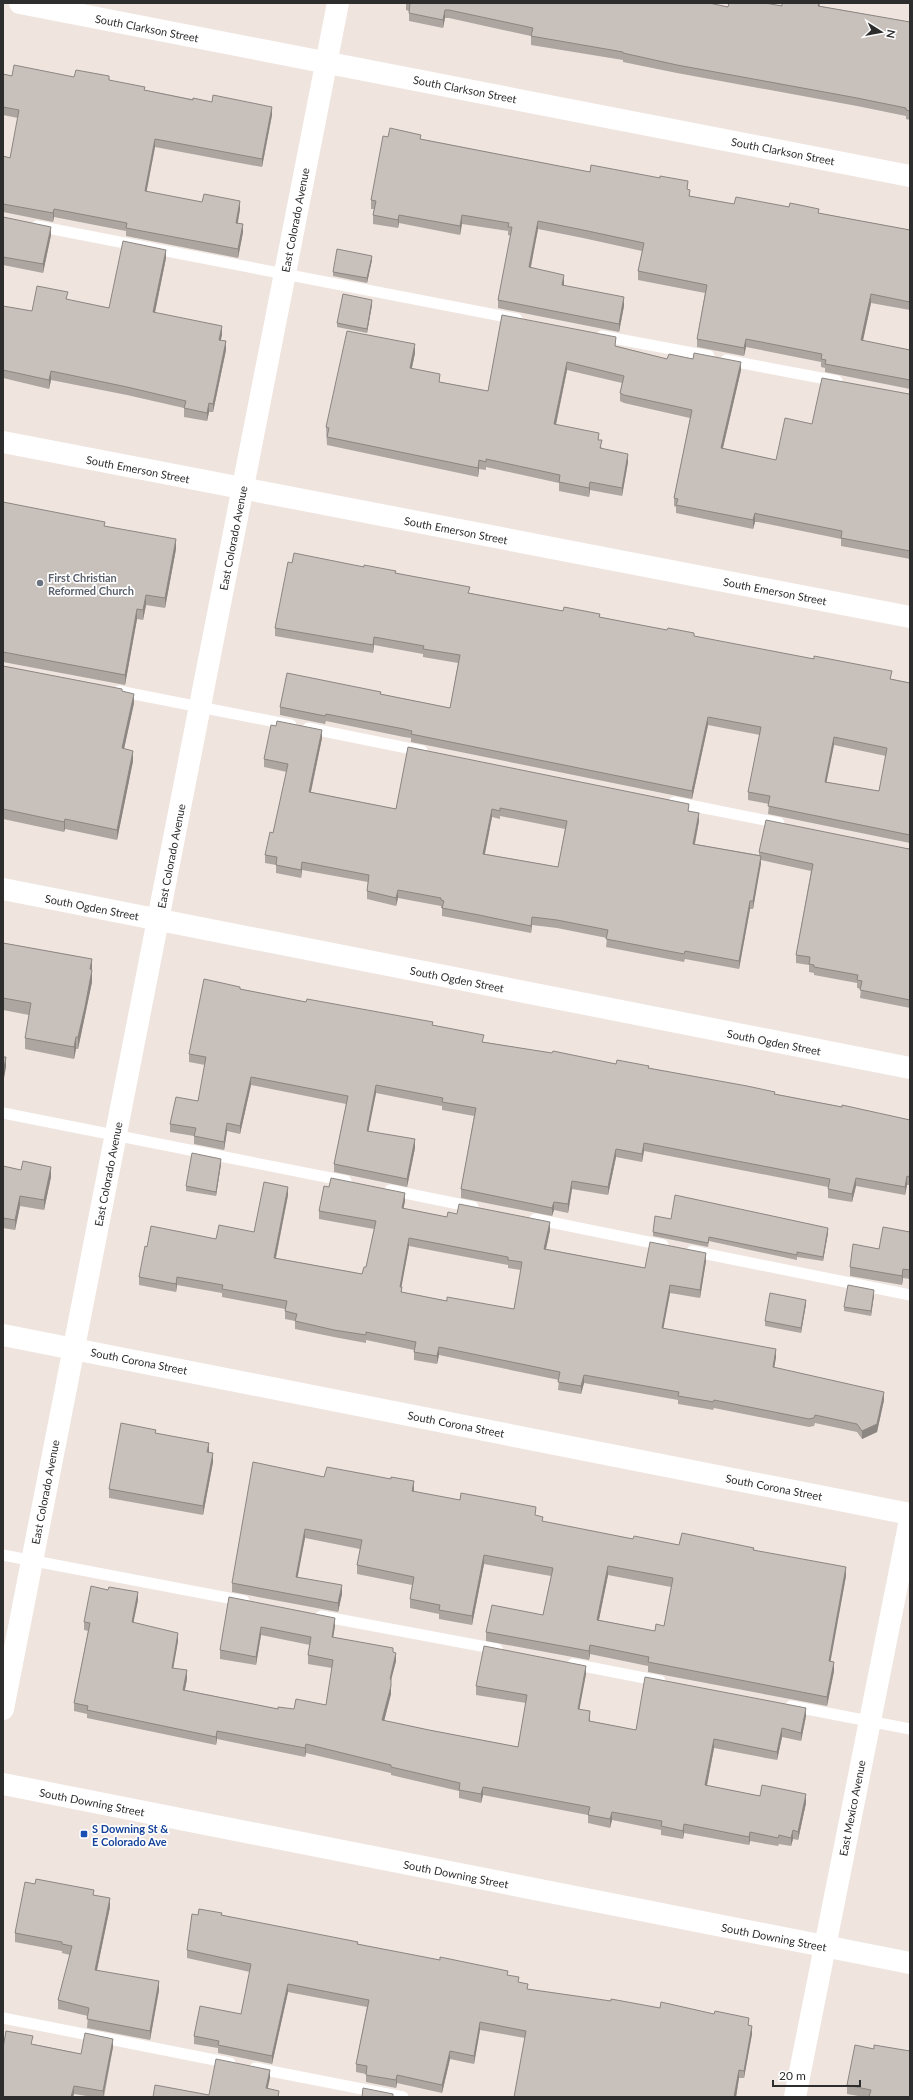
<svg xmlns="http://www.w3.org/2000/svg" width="913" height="2100" viewBox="0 0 913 2100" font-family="Lato,sans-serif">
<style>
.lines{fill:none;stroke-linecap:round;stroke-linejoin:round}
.service{stroke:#fff;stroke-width:11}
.minor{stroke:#fff;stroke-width:22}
.tertiary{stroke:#fff;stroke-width:22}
.secondary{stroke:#fff;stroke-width:22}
.wall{fill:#aca5a0;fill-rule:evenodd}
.shaded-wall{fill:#8c8682}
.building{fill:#c8c0ba;stroke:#8c8682;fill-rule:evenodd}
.worship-dot{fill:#6b7280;stroke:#fff;stroke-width:1.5}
.transit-dot{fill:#1a4fb4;stroke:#fff;stroke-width:1.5}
.labels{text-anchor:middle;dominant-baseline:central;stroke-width:3.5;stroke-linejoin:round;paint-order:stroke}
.street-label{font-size:11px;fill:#2d2d2d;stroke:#fff}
.worship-label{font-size:11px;font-weight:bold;fill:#5b616d;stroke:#fff;text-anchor:start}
.transit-label{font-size:11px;font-weight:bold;fill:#164399;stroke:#fff;text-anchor:start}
</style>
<rect width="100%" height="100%" fill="#efe4de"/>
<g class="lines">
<!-- service -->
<path class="service" d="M37 226 517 319
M602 336 709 356
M726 360 837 381
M119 691 291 725
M308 728 422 751
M674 802 779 823
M3 1113 346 1181
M390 1190 473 1207
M535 1219 663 1245
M692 1251 910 1295
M3 1555 244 1601
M321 1616 497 1649
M573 1664 660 1681
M791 1706 910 1729
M3 2018 230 2063
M255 2068 403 2097"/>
<!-- minor -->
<path class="minor" d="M20 3 910 176
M3 889 910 1068
M3 1335 910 1514
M3 1709 338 3
M795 2097 910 1520"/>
<!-- tertiary -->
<path class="tertiary" d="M3 442 910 617"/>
<!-- secondary -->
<path class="secondary" d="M3 1784 910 1963"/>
</g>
<!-- wall -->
<path class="wall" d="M406 3H709L728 7 782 6 820 3V6L910 22V120L906 119V116L857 106 677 73 623 62V60L531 45V36L449 18H445L443 28 409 21V11L406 10Z
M3 74 12 76 74 77 109 80 145 90 272 115 262 167 155 147 146 192 240 209 238 223 243 232 238 258 126 236V231L54 217 53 222 3 212V156L10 158 18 118 3 115Z
M388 137 421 139 590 172 688 189 690 196 734 204 819 213 910 230V310L871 303 863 341 910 350V389L825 372V368L821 367V362L746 347 744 356 697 347V339L705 293 638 280V271L642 251 583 238 538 229 531 267 564 284V286L624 306 619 332 498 308V300L511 236 508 235V231L462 224 460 235 399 223 398 228 373 224V215L374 209H371V200Z
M3 217 51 235 43 273 3 265Z
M166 258 155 313 222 335 220 340 226 350 213 412H209L207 421 184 417V408L127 395 51 380 49 389 3 378V306L32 311 68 300 109 308Z
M372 260 367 283 333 276V272Z
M372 305 367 333 337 327V323Z
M502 315 616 346 667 359 741 370 723 448 776 460 812 424 910 394V559L841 546V539L758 522H755L753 529 676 513V507L674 506V498L690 418 624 403 620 401V393L622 383 567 370 556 425 599 440 602 449 628 462 622 496 590 490 589 497 559 491V483L486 467V470L479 469 478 477 327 445 326 427 415 353 412 368 440 382 488 391Z
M3 502 105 526 176 549 165 608 146 605 143 620 137 619 125 685 3 662Z
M292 563 364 567 396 573 470 593 563 611 600 617 694 636 910 683V843L768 814 769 804 748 800V792L760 735 708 725 692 799 411 742V738L404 737 326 721 325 724 280 715V707L381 694 450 708 458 663 423 657V654L374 645 373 653 275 636V628ZM834 745 886 756 879 791 826 782Z
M3 666 122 691 134 703 124 749 133 761 117 840 65 829 64 832 3 819Z
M322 738 311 792 396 809 408 747 689 811 699 821 695 844 759 855V852L910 848V1008L860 998 861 989 857 988V983L814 975V973L809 972V965L796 963V955L811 871 761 860 753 909H750L739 969 685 959 684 962 606 947 607 938 557 928 532 925 531 933 479 923 442 916V908H441V906L398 898 396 906 367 899V891L368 882 302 870 301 878 276 873V865L265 863V855L273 833 287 772 264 767V759ZM500 816 565 829 558 867 485 854 492 817 500 819Z
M3 943 92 959V982L78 1049H76L74 1059 25 1049V1038L29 1015 3 1010Z
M240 989 306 1002 433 1025 484 1042 616 1064 649 1068 775 1094 910 1120V1185H907L905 1195 856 1186 852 1202 828 1198V1187L644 1151 642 1162 616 1157 608 1195 572 1189 568 1213 554 1210 552 1216 461 1198V1189L474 1116 442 1110V1106L376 1093 368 1131 415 1148 407 1187 334 1172V1164L346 1104 251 1085 240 1134 227 1131 224 1150 194 1144V1136L170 1132V1124L198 1101 205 1065 189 1062V1054Z
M221 1164 216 1196 186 1191V1186Z
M3 1166 51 1177 44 1210 20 1206 15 1230 3 1228Z
M288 1195 276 1258 362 1274 366 1267 374 1229 319 1219V1211L405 1201 403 1209 447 1217 550 1230 546 1249 645 1268 706 1261 700 1298 670 1293 663 1328 776 1357 774 1368 884 1400 877 1432 862 1439 857 1432 815 1423 814 1426 809 1427 714 1408 713 1410 708 1409 678 1404V1400L584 1383 581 1394 558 1390 559 1380 439 1355 437 1364 414 1360V1350L366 1340V1343L334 1337 295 1329V1321L285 1319V1309L222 1297V1293L177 1285 176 1292 139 1285V1277L147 1247 216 1239 254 1232ZM409 1246 508 1265V1268L521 1270 514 1309 447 1301 402 1292 401 1287Z
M671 1219 828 1233 823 1261 797 1257V1260L709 1241 708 1247 653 1236V1232Z
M910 1232V1279L903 1278 902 1285 850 1276V1267L879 1249Z
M874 1295 871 1316 844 1311V1307Z
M806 1304 801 1333 765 1326V1321Z
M156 1433 209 1453 213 1462 203 1515 109 1498V1489Z
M324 1477 414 1490V1492L536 1516 543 1522 633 1539 679 1545 754 1550 846 1576 830 1661 834 1671 827 1706 648 1672V1666L590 1654 589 1660 486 1641V1632L543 1615 551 1576 484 1564 472 1625 439 1619V1614L410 1608V1599L412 1585 357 1574V1565L360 1549 305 1538 297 1577 342 1594 338 1612 232 1592V1583ZM608 1575 671 1587 664 1626 655 1631 599 1620Z
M229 1597 335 1626 333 1637 393 1653 396 1661 391 1680V1694L384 1721 429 1730 518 1747 526 1703 476 1695V1686L586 1674 579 1709 590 1719V1721L636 1730 806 1716 801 1741 782 1737 777 1760 714 1748 707 1786 760 1796 806 1803 798 1840 793 1839 791 1846 779 1844 778 1846 750 1841 749 1845 684 1833 683 1839 661 1835V1830L612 1820 610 1828 588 1823V1815L483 1795 481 1803 459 1798V1791L391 1775V1773L306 1753 305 1757 217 1739 216 1745 87 1718V1714L74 1711V1703L88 1631 84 1630V1622L138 1600 133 1622 178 1641 173 1668 187 1679 185 1690 278 1709H294L326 1705 332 1668 308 1664V1655L310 1645 261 1635 256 1665 220 1659V1650Z
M94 1895 110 1907 97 1970 159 1990 150 2040 87 2028 88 2016 58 2009V2000L70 1955 62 1953V1951L15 1942V1933Z
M198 1915H222L358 1944 508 1975 528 1989 749 2026 752 2034 744 2078H739L736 2097H514L525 2038 480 2030 474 2064 450 2059 442 2093 397 2083 396 2088 366 2082V2074L356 2072V2064L367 2007 288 1992 272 2064 218 2053V2048L194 2044V2036L241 2014 250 1972 187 1958V1950Z
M33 2044 81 2054 113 2047 104 2097H93L74 2094 73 2097H3Z
M874 2049 910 2097H864L847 2094V2085Z"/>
<!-- shaded-wall -->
<path class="shaded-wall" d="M445 10V18L443 28V20Z
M272 107V115L262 167V159Z
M155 139V147L145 200V191Z
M240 201V209L236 231V223Z
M3 204H4V212H3Z
M54 209V217L53 222V213Z
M399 215V223L398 228V220Z
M462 215V224L460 235V226Z
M538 221V229L529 275V267Z
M243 224V232L238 258V249Z
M51 227V235L43 273V264Z
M166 250V258L153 321V312Z
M372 256V260L367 283V278Z
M564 275V284L562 294V285Z
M871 294V303L861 349V340Z
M624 297V306L619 332V324Z
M372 300V305L367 333V329Z
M222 326V335L219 348V340Z
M746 339V347L744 356V348Z
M226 341V350L213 412V404Z
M415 344V353L410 376V368Z
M567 362V370L554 433V424Z
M741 362V370L721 456V448Z
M51 371V380L49 389V380Z
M209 403V412L207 421V413Z
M628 454V462L622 496V488Z
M479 460V469L478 477V468Z
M590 482V490L589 497V488Z
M755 513V522L753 529V520Z
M176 539V549L165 608V598Z
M146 595V605L143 620V610Z
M137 609V619L125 685V675Z
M374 637V645L373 653V645Z
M134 694V703L122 758V748Z
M708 717V725L692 799V791Z
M322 730V738L309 800V792Z
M834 737V745L825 790V782Z
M133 751V761L117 840V830Z
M492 809V817L483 862V854Z
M699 813V821L693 852V844Z
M65 819V829L64 832V822Z
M761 856V864L753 909V901Z
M302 862V870L301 878V870Z
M398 890V898L396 906V898Z
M750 901V909L739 969V961Z
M532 917V925L531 933V926Z
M92 959V971L90 969Z
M92 970V982L78 1049V1037Z
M76 1037V1049L74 1059V1047Z
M6 1057V1067L3 1084V1074Z
M251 1077V1085L240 1134V1126Z
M376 1085V1093L367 1139V1131Z
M227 1123V1131L224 1150V1142Z
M415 1139V1148L407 1187V1179Z
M644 1143V1151L642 1162V1154Z
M616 1149V1157L608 1195V1187Z
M221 1159V1164L216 1196V1192Z
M51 1167V1177L44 1210V1200Z
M907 1176V1185L905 1195V1187Z
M856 1178V1186L852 1202V1194Z
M572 1181V1189L568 1213V1204Z
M288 1187V1195L274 1266V1258Z
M405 1193V1201L402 1216V1208Z
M20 1196V1206L15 1230V1220Z
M554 1202V1210L552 1216V1208Z
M550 1222V1230L544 1257V1249Z
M828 1228V1233L823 1261V1257Z
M409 1238V1246L400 1295V1287Z
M706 1253V1261L700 1298V1290Z
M903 1269V1278L902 1285V1276Z
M177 1277V1285L176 1292V1284Z
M670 1285V1293L662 1336V1328Z
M874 1290V1295L871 1316V1311Z
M806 1300V1304L801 1333V1328Z
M439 1347V1355L437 1364V1356Z
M776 1349V1357L773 1375V1367Z
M584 1375V1383L581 1394V1386Z
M884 1392V1400L877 1432 862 1439V1431Z
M209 1443V1452L207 1461V1452Z
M213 1453V1462L203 1515V1506Z
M414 1481V1490L412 1500V1491Z
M305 1529V1538L296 1586V1577Z
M484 1555V1564L472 1625V1616Z
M608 1566V1575L597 1629V1620Z
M846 1567V1576L829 1670V1661Z
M342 1585V1594L338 1612V1603Z
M138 1592V1600L132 1630V1622Z
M335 1618V1626L332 1645V1637Z
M261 1627V1635L256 1665V1657Z
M178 1633V1641L172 1676V1668Z
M590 1645V1654L589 1660V1651Z
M396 1653V1661L391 1680V1694L382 1729V1720L390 1679Z
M834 1662V1671L827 1706V1697Z
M586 1666V1674L578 1717V1709Z
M187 1670V1679L183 1698V1690Z
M806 1708V1716L801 1741V1733Z
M590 1711V1719L589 1729V1721Z
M782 1728V1737L777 1760V1752Z
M217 1731V1739L216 1745V1737Z
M714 1739V1748L705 1794V1785Z
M306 1744V1753L305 1757V1748Z
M483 1787V1795L481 1803V1794Z
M806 1794V1803L798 1840V1832Z
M612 1812V1820L610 1828V1819Z
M684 1824V1833L683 1839V1831Z
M793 1830V1839L791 1846V1838Z
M750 1832V1841L749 1845V1837Z
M110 1898V1907L95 1979V1970Z
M159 1981V1990L150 2040V2031Z
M288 1984V1992L272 2064V2056Z
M480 2022V2030L474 2064V2056Z
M752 2026V2034L744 2078V2071Z
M113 2039V2047L103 2097V2091Z
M450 2051V2059L442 2093V2085Z
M270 2070V2078L266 2096V2088Z
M739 2070V2078L736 2097H734Z
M397 2075V2083L396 2088V2080Z
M74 2086V2094L73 2097H71Z"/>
<!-- building -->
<path class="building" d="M410 3H709L728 7 729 3H765L782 6V3H819L818 6 910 22V111L906 110V108L857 98 677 65 623 53V52L531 36 533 28 449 10H445L443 20 409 13Z
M14 65 74 77 76 70 109 76V80L145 87 144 90 193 100V98L212 102 213 95 272 107 262 159 155 139 145 191 202 202 204 194 240 201 236 223 243 224 238 249 126 228 127 223 54 209 53 213 3 204V156L10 158 19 110 3 107V74L12 76Z
M390 128 421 135 420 139 590 172 591 165 660 178V176L688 181 687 189 690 190 689 196 734 204 736 197 789 207 790 203 819 209 818 213 910 230V302L871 294 861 340 910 350V380L825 364 826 360 821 359 822 354 746 339 744 348 697 339 707 285 638 271 644 243 583 230 538 221 529 267 564 275 562 285 624 297 619 324 498 300 512 227H508L509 223 462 215 460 226 399 215 398 220 373 215 376 201 371 200 383 136 388 137Z
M3 217 51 227 43 264 3 257Z
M123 241 166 250 153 312 222 326 219 340 226 341 213 404 209 403 207 413 184 408 186 401 127 387 51 371 49 380 3 370V306L32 311 37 286 68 292 66 299 109 308Z
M337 249 372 256 367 278 333 272Z
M343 294 372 300 367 329 337 323Z
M502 315 616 337 615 346 667 359 669 354 693 359 694 353 741 362 721 448 776 460 785 418 812 424 822 378 909 394H910V551L841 538 842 531 758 514 755 513 753 520 676 505 678 499 674 498 692 410 624 395 620 393 624 376 567 362 554 424 599 433 598 440H602L600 448 628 454 622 488 590 482 589 488 559 482 560 475 486 459V462L479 460 478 468 327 437 329 428 326 427 347 331 415 344 410 368 440 374 439 382 488 391Z
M3 502 105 522 104 526 176 539 165 598 146 595 143 610 137 609 125 675 3 652Z
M294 553 364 567V565L396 571 395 573 470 587 468 593 563 611 564 607 600 614 599 617 667 630 668 628 694 633V636L814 659V656L892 671 890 679 910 683V835L768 806 770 796 748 792 761 727 708 717 692 791 411 734 412 731 404 729 326 714 325 716 280 707 287 673 381 692 380 694 450 708 460 655 423 649 424 646 374 637 373 645 275 628 288 562 292 563ZM834 737 887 748 879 791 825 782Z
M3 666 122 689V691L134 694 122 748 133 751 117 830 65 819 64 822 3 809Z
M277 721 322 730 309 792 396 809 408 747 689 804 688 811 699 813 693 844 761 856 753 901H750L739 961 685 951 684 954 606 939 608 930 557 920 532 917 531 926 479 915 442 908 444 901 441 900V898L398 890 396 898 367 891 369 875 302 862 301 870 276 865 277 857 265 855 270 832 273 833 288 764 264 759 271 725 276 726ZM500 808 567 821 558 867 483 854 492 809 500 811Z
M766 820 909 849 910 848V1000L860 990 862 981 857 980 858 975 814 967V965L809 964 810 957 796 955 813 864 759 852Z
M3 943 92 959 90 969 92 970 85 1007 78 1037H76L74 1047 25 1038 31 1003 3 998Z
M204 979 240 987V989L306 1002 307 999 433 1022 432 1025 484 1035 482 1042 552 1053 553 1051 616 1064 617 1060 649 1066 648 1068 747 1086 775 1092 774 1094 842 1107V1105L910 1120V1177L907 1176 905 1187 856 1178 852 1194 828 1189 830 1179 644 1143 642 1154 616 1149 608 1187 572 1181 568 1204 554 1202 552 1208 461 1189 476 1108 442 1102 443 1098 376 1085 367 1131 415 1139 407 1179 334 1164 348 1096 251 1077 240 1126 227 1123 224 1142 194 1136 196 1128 170 1124 176 1097 198 1101 206 1057 189 1054Z
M3 1057H6L3 1074Z
M192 1153 221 1159 216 1192 186 1186Z
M23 1161 51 1167 44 1200 20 1196 15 1220 3 1218V1166L21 1170Z
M331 1178 405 1193 402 1208 447 1217 448 1212 457 1214 459 1204 550 1222 544 1249 645 1268 650 1242 706 1253 700 1290 670 1285 662 1328 776 1349 773 1367 884 1392 877 1424 862 1431 857 1424 815 1415 814 1418 809 1419 714 1400 713 1402 708 1401 678 1396 679 1392 584 1375 581 1386 558 1382 560 1372 439 1347 437 1356 414 1352 416 1342 366 1332V1335L334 1330 295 1321 297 1314 285 1311 287 1301 222 1289 223 1285 177 1277 176 1284 139 1277 145 1246 147 1247 151 1226 216 1239 219 1225 254 1232 264 1182 288 1187 274 1258 362 1274 364 1267H366L376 1221 319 1211 324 1186 329 1187ZM409 1238 508 1257V1260L522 1262 514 1309 447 1297V1301L401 1292 402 1287H400Z
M675 1195 828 1228 823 1257 797 1252V1255L709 1237 708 1243 653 1232 655 1216 671 1219Z
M883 1227 910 1232V1270L903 1269 902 1276 850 1267 853 1244 879 1249Z
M848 1285 874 1290 871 1311 844 1307Z
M770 1293 806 1300 801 1328 765 1321Z
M121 1423 156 1430 155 1433 209 1443 207 1452 213 1453 203 1506 109 1489Z
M253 1462 324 1477 327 1467 391 1479V1477L414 1481 412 1491 460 1500 461 1493 536 1507 535 1515 543 1517 542 1521 633 1539 634 1536 679 1545 682 1533 754 1548 753 1550 846 1567 829 1661 834 1662 827 1697 648 1662 649 1657 590 1645 589 1651 486 1632 492 1605 543 1615 553 1568 484 1555 472 1616 439 1610 440 1605 410 1599 414 1577 357 1565 362 1540 305 1529 296 1577 342 1585 338 1603 232 1583ZM608 1566 673 1578 664 1626 656 1624 655 1631 597 1620Z
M91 1586 108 1590 109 1587 138 1592 132 1622 178 1633 172 1668 187 1670 183 1690 278 1709V1707L294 1709 296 1699 326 1705 333 1660 308 1655 311 1637 261 1627 256 1657 220 1650 229 1597 335 1618 332 1637 393 1648V1652L396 1653 390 1679H391V1686L382 1720 429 1730 518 1747 527 1695 476 1686 484 1646 586 1666 578 1709 590 1711 589 1721 636 1730 645 1677 806 1708 801 1733 782 1728 777 1752 714 1739 705 1785 760 1796 762 1785 806 1794 798 1832 793 1830 791 1838 779 1835 778 1838 750 1832 749 1837 684 1824 683 1831 661 1826 662 1821 612 1812 610 1819 588 1815 590 1807 483 1787 481 1794 459 1790 460 1783 391 1767V1765L306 1744 305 1748 217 1731 216 1737 87 1710 88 1706 74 1703 90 1623 84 1622Z
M36 1879 94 1890 93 1895 110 1898 95 1970 159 1981 150 2031 87 2019 89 2008 58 2000 72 1946 62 1944V1942L15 1933 25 1882 35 1884Z
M199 1909 222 1913 221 1915 358 1942 357 1944 440 1960V1957L508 1971 507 1975 519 1977 518 1982 528 1984 527 1989 611 2001V1999L660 2008 661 2002 714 2014 715 2011 749 2018 748 2025 752 2026 744 2071 739 2070 734 2097H514L526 2031 480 2022 474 2056 450 2051 442 2085 397 2075 396 2080 366 2075 367 2066 356 2064 369 2000 288 1984 272 2056 218 2045 219 2041 194 2036 200 2006 241 2014 251 1964 187 1950 192 1914 198 1915Z
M6 2031 33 2036 31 2044 81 2054 85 2033 113 2039 103 2091 74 2086 71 2097H3V2048Z
M855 2045 874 2049V2045L910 2051V2097H869L871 2090 847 2085Z
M216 2059 270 2070 266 2088 279 2091 278 2097H153L155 2085 209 2095Z
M363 2088 393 2094V2097H362Z"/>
<!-- markers -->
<circle class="worship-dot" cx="40" cy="583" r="4"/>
<rect class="transit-dot" x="80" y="1830" width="8" height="8" rx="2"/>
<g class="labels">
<!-- street labels -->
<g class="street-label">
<text transform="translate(147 28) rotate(11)">South Clarkson Street</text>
<text transform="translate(465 89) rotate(11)">South Clarkson Street</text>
<text transform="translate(783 151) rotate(11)">South Clarkson Street</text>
<text transform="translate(295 220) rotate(-79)">East Colorado Avenue</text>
<text transform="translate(138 469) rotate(11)">South Emerson Street</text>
<text transform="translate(456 530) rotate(11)">South Emerson Street</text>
<text transform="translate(233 538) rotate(-79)">East Colorado Avenue</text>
<text transform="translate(775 591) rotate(11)">South Emerson Street</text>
<text transform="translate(171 856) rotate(-79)">East Colorado Avenue</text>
<text transform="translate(92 907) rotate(11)">South Ogden Street</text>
<text transform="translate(457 979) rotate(11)">South Ogden Street</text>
<text transform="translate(774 1042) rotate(11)">South Ogden Street</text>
<text transform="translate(108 1174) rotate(-79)">East Colorado Avenue</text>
<text transform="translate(139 1361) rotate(11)">South Corona Street</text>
<text transform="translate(456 1424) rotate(11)">South Corona Street</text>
<text transform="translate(774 1487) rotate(11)">South Corona Street</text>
<text transform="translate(45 1492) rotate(-79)">East Colorado Avenue</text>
<text transform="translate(92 1802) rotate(11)">South Downing Street</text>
<text transform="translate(852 1808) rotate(-79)">East Mexico Avenue</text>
<text transform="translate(456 1874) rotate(11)">South Downing Street</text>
<text transform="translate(774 1937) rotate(11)">South Downing Street</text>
</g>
<!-- worship labels -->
<g class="worship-label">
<text x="48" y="577">First Christian<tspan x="48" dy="13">Reformed Church</tspan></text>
</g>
<!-- transit labels -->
<g class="transit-label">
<text x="92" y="1828">S Downing St &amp;<tspan x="92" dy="13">E Colorado Ave</tspan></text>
</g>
</g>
<!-- border -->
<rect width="913" height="2100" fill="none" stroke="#2d2d2d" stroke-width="8"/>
<!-- north arrow -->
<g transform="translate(881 32) rotate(101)" stroke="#ffffff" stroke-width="3" paint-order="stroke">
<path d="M0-3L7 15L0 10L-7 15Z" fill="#2d2d2d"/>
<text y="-6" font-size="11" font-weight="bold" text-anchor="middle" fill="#2d2d2d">N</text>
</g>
<!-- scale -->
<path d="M773 2080v6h87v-6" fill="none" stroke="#2d2d2d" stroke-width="2"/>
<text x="779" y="2080" font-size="12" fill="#2d2d2d" stroke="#ffffff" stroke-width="3" paint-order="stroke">20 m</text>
</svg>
